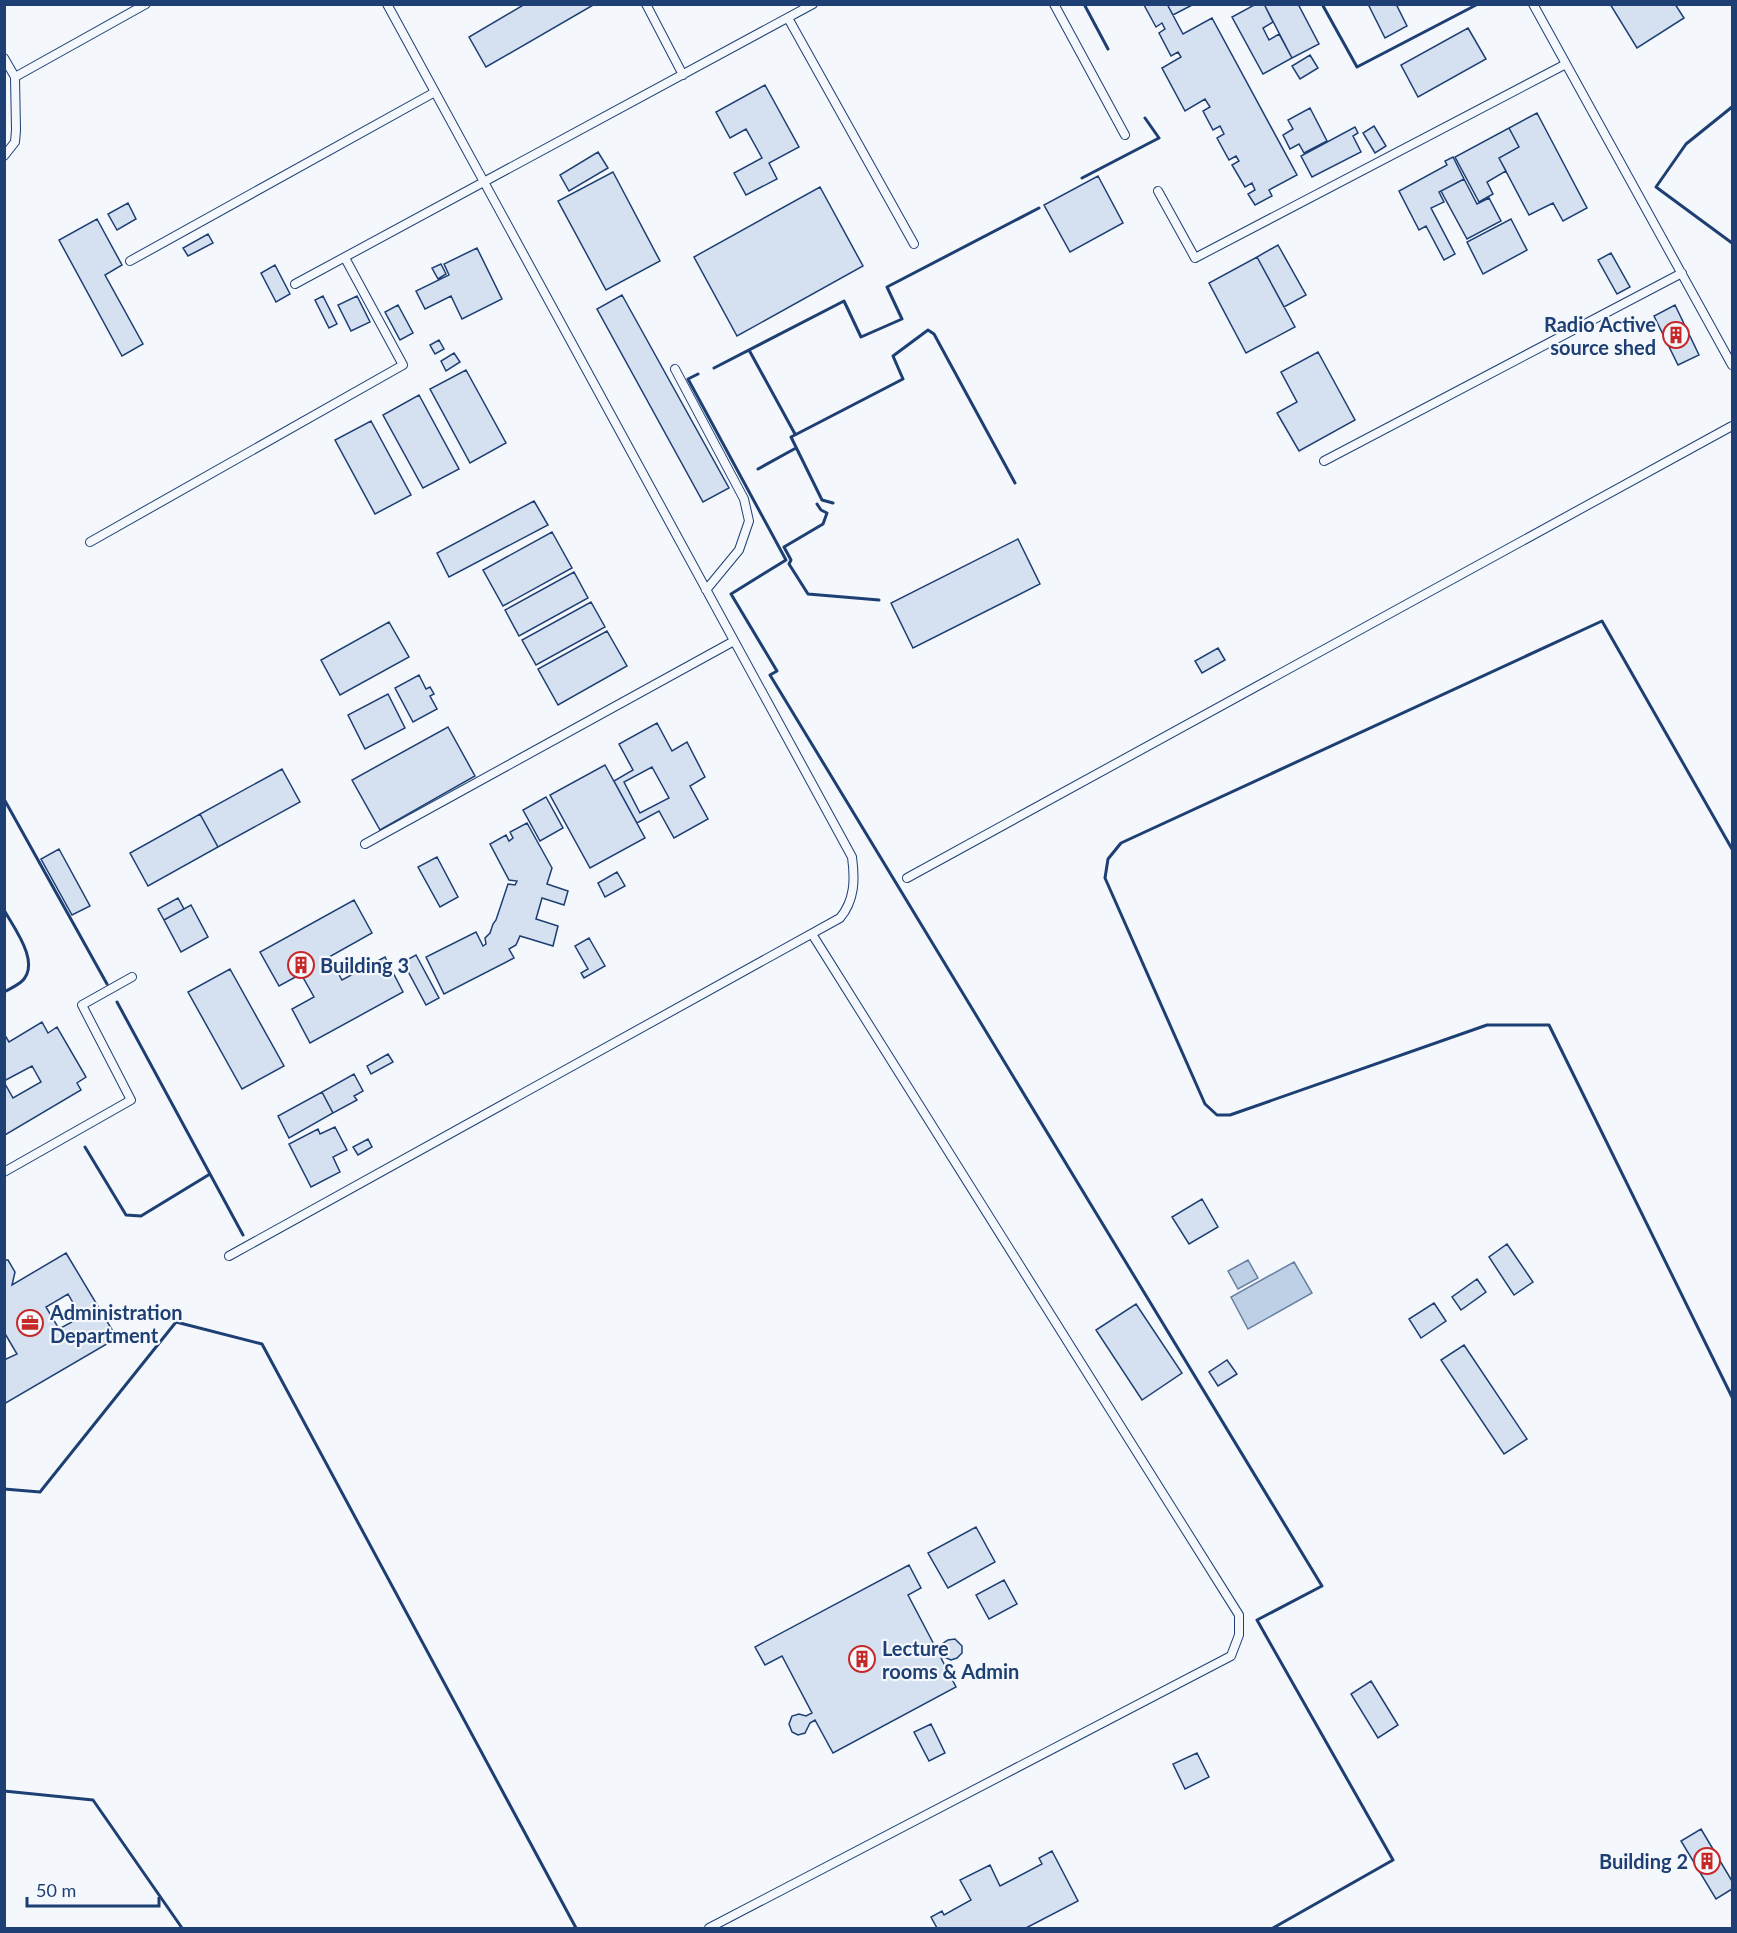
<svg xmlns="http://www.w3.org/2000/svg" width="1737" height="1933" viewBox="0 0 1737 1933" font-family="Lato,sans-serif">
<style>
.water{fill:#bed0e5;stroke:#687fa3;stroke-width:1.5}
.building{fill:#d5e0f0;stroke:#1d3f73;stroke-width:1.5;fill-rule:evenodd}
.lines{fill:none;stroke-linecap:round;stroke-linejoin:round}
.lane-casing{stroke:#1d3f73;stroke-width:10}
.lane{stroke:#f4f7fb;stroke-width:8}
.wall{stroke:#1d3f73;stroke-width:3}
.labels{text-anchor:middle;dominant-baseline:central;stroke-width:4.5;stroke-linejoin:round;paint-order:stroke}
.poi-label{font-size:20px;font-weight:bold;fill:#1d3f73;stroke:#f4f7fb;text-anchor:start}
</style>
<rect width="100%" height="100%" fill="#f4f7fb"/>
<!-- water -->
<path class="water" d="M1248 1260 1258 1278 1238 1289 1228 1271Z
M1294 1262 1312 1293 1248 1329 1231 1297Z"/>
<!-- building -->
<path class="building" d="M525 4H595L486 67 469 37Z
M1167 4 1183 34 1212 18 1297 175 1269 190 1272 196 1255 205 1248 194 1255 190 1252 183 1245 187 1232 165 1239 161 1236 156 1229 160 1217 138 1224 134 1220 126 1213 130 1203 111 1210 107 1205 99 1185 111 1162 68 1181 57 1178 52 1171 56 1159 33 1165 29 1162 23 1156 27 1144 5Z
M1167 4H1194L1173 15Z
M1256 4H1264L1273 22 1263 28 1269 40 1279 34 1292 58 1263 74 1232 17Z
M1264 4H1298L1319 44 1292 58Z
M1368 4H1396L1407 26 1385 38Z
M1610 4H1675L1684 18 1637 48Z
M1468 28 1486 59 1418 97 1401 65Z
M1310 55 1318 68 1300 79 1292 66Z
M765 85 799 147 769 163 777 179 746 195 734 173 762 158 746 129 730 138 716 112Z
M1310 108 1327 141 1304 153 1299 144 1290 149 1283 135 1293 129 1288 120Z
M1537 113 1587 208 1563 221 1553 203 1529 215 1499 158 1519 147 1509 128Z
M1374 126 1386 146 1375 153 1363 133Z
M1355 127 1358 133 1353 136 1361 152 1312 177 1301 156Z
M1509 128 1519 147 1499 158 1506 171 1487 182 1493 194 1479 202 1455 157Z
M598 152 608 168 569 191 560 175Z
M1453 157 1464 179 1439 192 1444 202 1431 208 1455 254 1444 260 1426 226 1419 230 1399 191 1447 165 1445 161Z
M613 172 660 261 606 290 558 201Z
M1098 176 1123 223 1070 252 1044 205Z
M1464 179 1477 204 1489 198 1501 221 1467 239 1441 191Z
M820 187 863 266 737 336 694 257Z
M128 203 136 219 117 230 108 214Z
M97 219 122 265 105 275 143 344 122 356 59 240Z
M1511 219 1527 250 1483 274 1467 242Z
M208 234 213 243 188 256 183 248Z
M1278 245 1306 295 1284 307 1257 257Z
M477 248 502 299 462 319 451 296 425 309 416 291 449 275 444 264Z
M1611 253 1630 287 1617 294 1598 260Z
M1257 257 1295 327 1246 353 1209 283Z
M441 264 446 274 438 279 432 268Z
M275 265 290 294 276 302 261 273Z
M622 295 729 488 703 502 597 309Z
M323 296 337 324 329 328 315 300Z
M357 296 370 322 351 331 338 305Z
M398 305 413 333 400 340 385 312Z
M1675 305 1699 355 1678 365 1654 316Z
M439 340 444 349 435 354 430 345Z
M1318 352 1355 420 1299 451 1277 413 1297 402 1281 372Z
M454 353 460 362 446 371 441 361Z
M466 370 506 443 470 463 430 389Z
M419 395 459 469 423 488 383 415Z
M371 421 411 495 375 514 335 440Z
M534 501 548 525 449 577 437 553Z
M552 532 572 568 503 606 483 570Z
M1018 539 1040 584 913 648 891 603Z
M574 572 588 598 519 636 505 610Z
M591 602 605 627 536 665 522 640Z
M389 622 409 657 340 695 321 660Z
M607 631 627 666 558 705 538 669Z
M1218 648 1225 660 1202 673 1195 661Z
M419 675 426 689 430 687 434 694 430 696 437 709 413 722 395 688Z
M388 694 405 728 365 749 348 715Z
M657 723 672 751 687 742 705 777 690 786 708 819 674 838 659 811 637 823 614 781 633 770 619 744Z
M448 727 475 776 380 830 352 780Z
M605 765 645 838 590 868 550 795Z
M652 767 669 798 640 813 624 782Z
M282 769 300 802 218 847 200 814Z
M546 797 563 828 540 841 523 810Z
M200 814 218 847 148 886 130 853Z
M527 823 552 868 547 884 568 891 564 905 542 898 536 919 558 926 553 946 520 936 516 945 509 949 514 958 444 994 426 957 476 932 483 946 486 944 485 938 490 933 493 924 496 920 508 884 515 885 517 881 509 880 490 844 506 835 509 841 513 838 510 832Z
M59 849 90 906 72 915 41 859Z
M437 857 458 897 440 907 418 867Z
M617 872 625 886 605 897 598 883Z
M178 898 184 909 164 920 158 909Z
M354 900 372 933 329 957 342 980 385 957 403 992 310 1043 292 1009 314 997 301 974 279 986 260 952Z
M191 905 208 937 181 952 164 920Z
M589 938 605 966 584 978 581 973 588 969 575 946Z
M416 955 439 998 426 1005 403 962Z
M230 969 284 1066 242 1089 188 992Z
M42 1022 48 1033 57 1027 86 1077 77 1083 81 1090 5 1135 4 1082 13 1098 41 1082 32 1066 4 1081V1038L6 1037 9 1042Z
M388 1054 393 1062 371 1074 367 1066Z
M354 1074 363 1091 354 1096 357 1100 333 1113 322 1092Z
M322 1092 333 1113 289 1138 278 1116Z
M335 1127 347 1150 333 1157 340 1172 311 1187 289 1144 318 1129 320 1134Z
M368 1139 372 1147 358 1155 353 1147Z
M1202 1199 1218 1227 1189 1244 1172 1217Z
M1507 1244 1533 1282 1514 1295 1489 1257Z
M66 1253 117 1338 4 1404V1360L17 1354 4 1332V1260H8L15 1272 12 1285ZM68 1294 81 1317 59 1329 46 1307Z
M1477 1279 1486 1292 1461 1310 1452 1297Z
M1434 1303 1446 1321 1421 1338 1409 1319Z
M1136 1304 1182 1373 1142 1400 1096 1330Z
M1464 1345 1527 1439 1504 1454 1441 1360Z
M1227 1360 1237 1374 1218 1386 1209 1372Z
M976 1527 995 1562 948 1588 928 1553Z
M909 1565 921 1588 908 1595 939 1654 942 1652V1644L948 1640 955 1639 962 1646V1653L957 1658 951 1660 944 1657 941 1658 956 1687 833 1753 815 1720 810 1723 805 1733 798 1735 792 1732 789 1724 792 1716 799 1714 806 1716 812 1713 782 1656 765 1665 755 1647Z
M1004 1580 1017 1604 989 1619 976 1595Z
M1371 1681 1398 1725 1378 1738 1351 1694Z
M931 1724 945 1753 929 1761 914 1732Z
M1197 1753 1209 1777 1185 1789 1173 1764Z
M1701 1829 1732 1881V1889L1716 1899 1681 1841Z
M1052 1851 1078 1901 1026 1928H937L931 1917 942 1911 944 1915 971 1900 960 1880 990 1865 1000 1886 1042 1864 1039 1858Z"/>
<g class="lines">
<defs>
<path id="lane" d="M646 4 683 75
M1054 4 1125 135
M1533 4 1732 365
M788 18 914 244
M4 58 15 77 16 130 15 142 4 156
M15 77 146 4
M1158 191 1195 258 1566 64
M130 261 435 92
M295 284 813 4
M675 369 744 499 749 521 739 550 706 590
M1324 461 1682 273
M90 542 403 365 345 258
M365 844 734 641
M907 878 1732 426
M4 1172 131 1100 82 1005 132 977
M229 1256 840 918C855 900 855 879 852 857L387 4
M709 1928 1231 1656 1239 1635V1615L812 934"/>
</defs>
<!-- lane casing -->
<use href="#lane" class="lane-casing"/>
<!-- lane -->
<use href="#lane" class="lane"/>
<!-- wall -->
<path class="wall" d="M1084 4 1108 49
M1322 4 1357 67 1478 4
M1732 107 1686 144 1656 187 1732 243
M1082 178 1159 138 1145 118
M749 350 795 434
M714 368 844 301 861 337 902 319 887 287 1039 208
M698 374 688 379 786 560 731 594 777 671 770 675 1322 1586 1257 1620 1393 1860 1273 1928
M758 469 796 448
M833 503 822 500 791 437 903 379 893 356 928 330 934 334 1015 483
M817 504 821 510 827 513 823 524 784 547 791 560 789 564 808 594 879 600
M4 799 107 984
M1732 849 1602 621 1121 843 1108 859 1105 878 1205 1104 1217 1115H1230L1487 1025H1549L1732 1397
M4 910C14 928 42 964 21 982 16 986 10 989 4 992
M117 1002 243 1235
M85 1147 126 1215 141 1216 210 1174
M4 1489 40 1492 176 1322 262 1344 576 1928
M4 1791 93 1800 182 1928"/>
</g>
<!-- icons -->
<defs>
<symbol id="building-ring" viewBox="-11 -11 22 22"><circle r="9.5" fill="#f4f7fb" stroke="#c62828" stroke-width="1.5"/><path d="M-4-6H4V6H1V3H-1V6H-4ZM-2.5-4.3h1.7v1.8h-1.7ZM.8-4.3h1.7v1.8H.8ZM-2.5-1h1.7V.8h-1.7ZM.8-1h1.7V.8H.8Z" fill="#c62828"/></symbol>
<symbol id="office-ring" viewBox="-11 -11 22 22"><circle r="9.5" fill="#f4f7fb" stroke="#c62828" stroke-width="1.5"/><path d="M-6-3h4V-5.5h4V-3h4V5H-6ZM-1-4.5V-3h2v-1.5ZM-6 0V1H6V0Z" fill="#c62828"/></symbol>
</defs>
<g fill-rule="evenodd">
<use href="#building-ring" x="1661" y="320" width="30" height="30"/>
<use href="#building-ring" x="286" y="950" width="30" height="30"/>
<use href="#office-ring" x="15" y="1308" width="30" height="30"/>
<use href="#building-ring" x="847" y="1644" width="30" height="30"/>
<use href="#building-ring" x="1692" y="1846" width="30" height="30"/>
</g>
<g class="labels">
<!-- poi labels -->
<g class="poi-label">
<text x="1656" y="324" text-anchor="end">Radio Active<tspan x="1656" dy="23">source shed</tspan></text>
<text x="320" y="965">Building 3</text>
<text x="50" y="1312">Administration<tspan x="50" dy="23">Department</tspan></text>
<text x="882" y="1648">Lecture<tspan x="882" dy="23">rooms &amp; Admin</tspan></text>
<text x="1688" y="1861" text-anchor="end">Building 2</text>
</g>
</g>
<!-- border -->
<rect width="1737" height="1933" fill="none" stroke="#1d3f73" stroke-width="12"/>
<!-- scale -->
<path d="M27 1897v9h132v-9" fill="none" stroke="#1d3f73" stroke-width="3"/>
<text x="36" y="1897" font-size="18" fill="#1d3f73" stroke="#f4f7fb" stroke-width="4.5" paint-order="stroke">50 m</text>
</svg>
